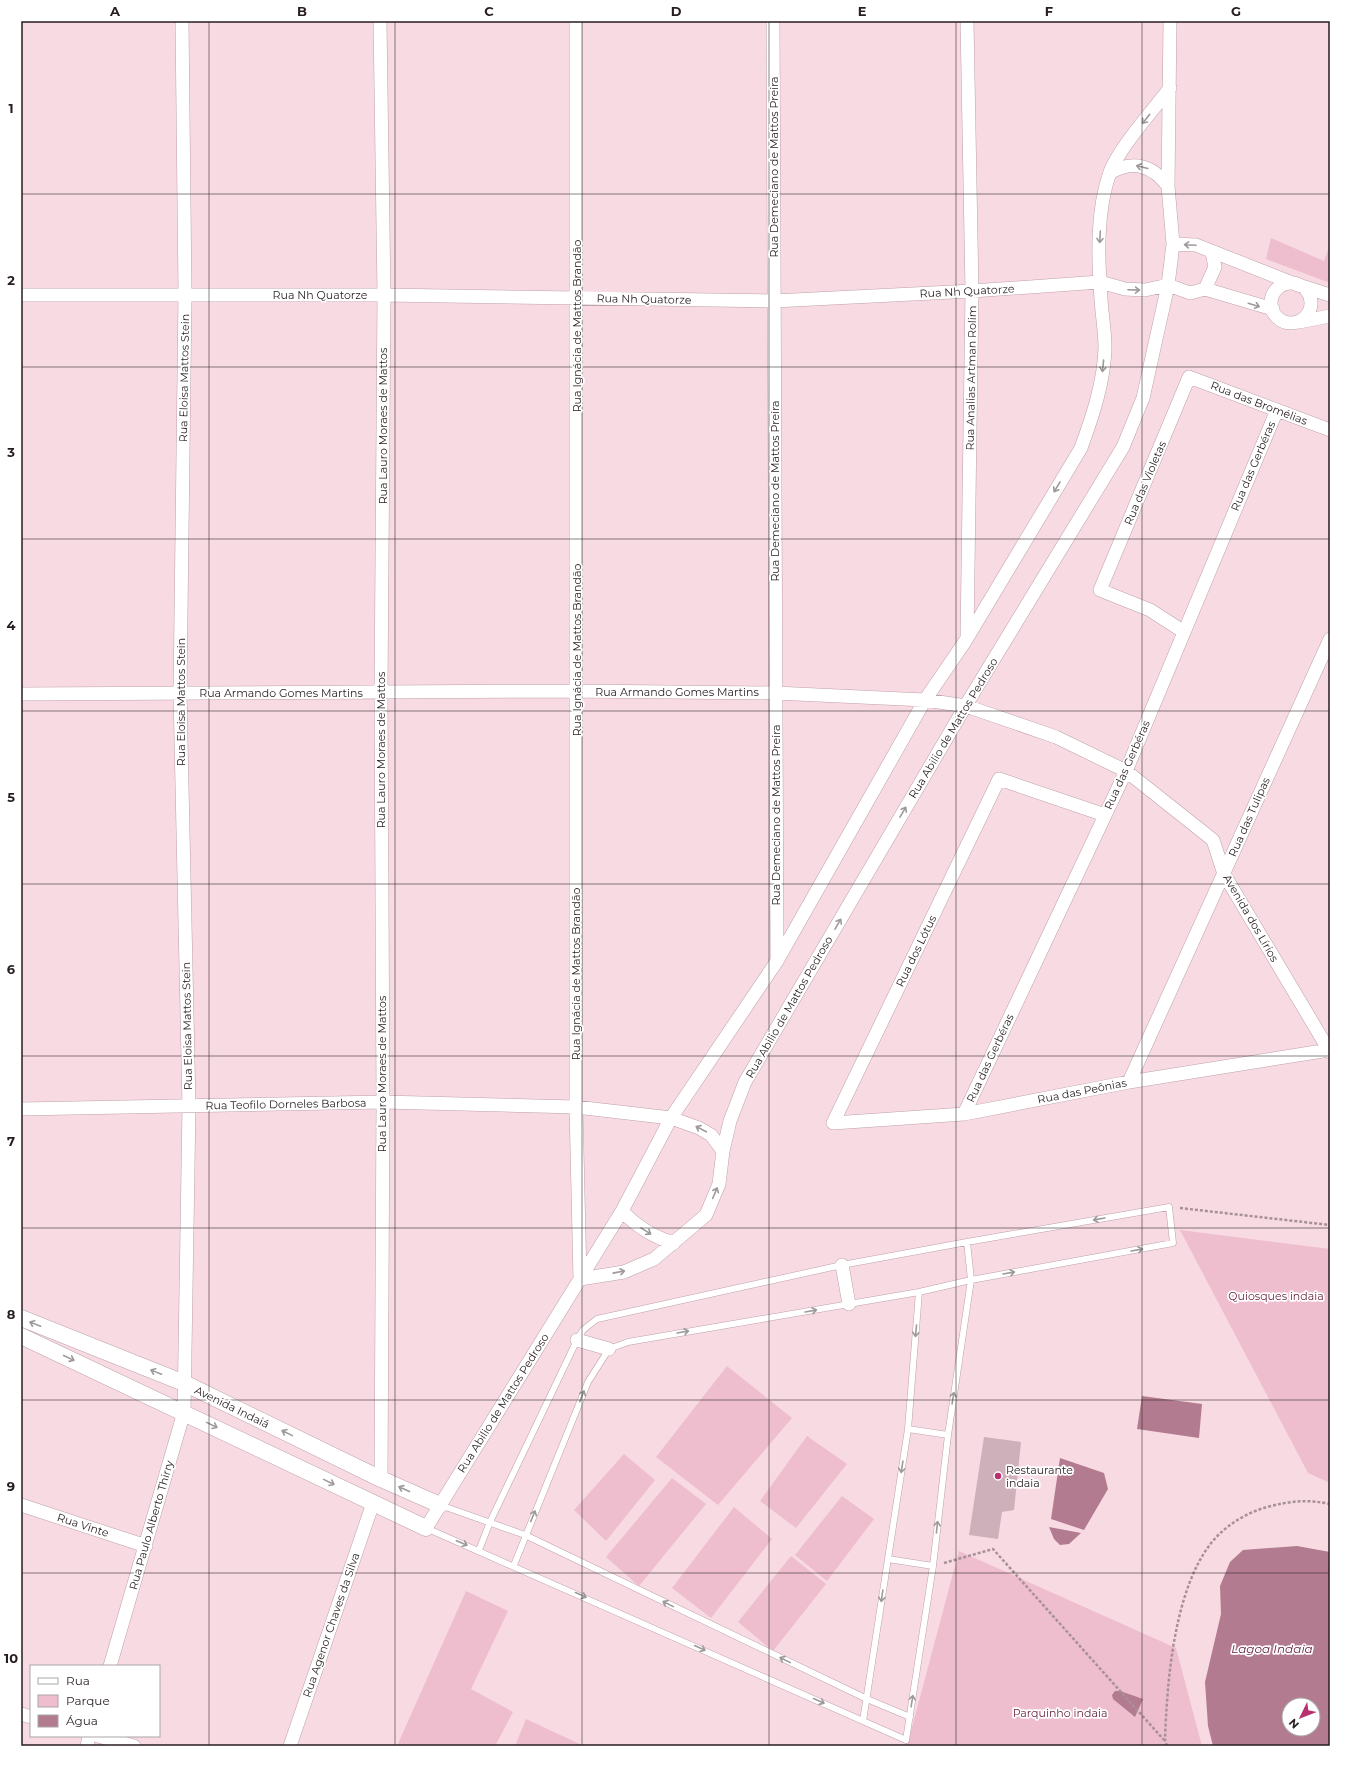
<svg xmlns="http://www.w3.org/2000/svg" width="1351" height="1767" viewBox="0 0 1351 1767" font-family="Montserrat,sans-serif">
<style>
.green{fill:#eebece}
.water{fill:#b37b8f;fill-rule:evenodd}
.building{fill:#cdb0b9}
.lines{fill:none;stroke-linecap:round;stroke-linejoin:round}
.service-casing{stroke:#bea1aa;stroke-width:7}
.minor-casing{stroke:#bea1aa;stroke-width:14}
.tertiary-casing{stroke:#bea1aa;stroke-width:17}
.path{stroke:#a79197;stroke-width:2.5;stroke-dasharray:3 2;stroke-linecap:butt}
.service{stroke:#fff;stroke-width:6}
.minor{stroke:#fff;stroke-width:13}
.tertiary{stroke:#fff;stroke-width:16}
.oneway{stroke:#9e999b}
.grid{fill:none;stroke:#271d20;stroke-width:1;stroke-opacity:0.55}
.poi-dot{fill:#b8306f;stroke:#fff;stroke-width:1.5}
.labels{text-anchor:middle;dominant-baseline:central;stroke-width:3.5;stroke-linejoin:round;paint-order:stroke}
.street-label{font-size:11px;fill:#271d20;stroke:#fff}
.park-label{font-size:11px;fill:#6b2543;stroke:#fff}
.poi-label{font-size:11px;fill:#271d20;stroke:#fff;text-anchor:start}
.water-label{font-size:12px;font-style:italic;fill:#672240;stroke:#fff}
.neatline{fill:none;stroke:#271d20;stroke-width:1.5}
.grid-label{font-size:13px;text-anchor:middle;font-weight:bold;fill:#271d20}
</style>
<rect width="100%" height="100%" fill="#f8dae3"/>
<!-- green -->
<path class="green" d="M1271 238 1324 261 1330 244V283L1266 259Z
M1180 1230 1330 1249V1483L1308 1473Z
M727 1366 792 1418 718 1505 656 1457Z
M807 1436 847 1464 796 1528 760 1501Z
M624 1454 655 1480 606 1541 574 1510Z
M672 1478 706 1504 639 1586 606 1557Z
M842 1496 874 1519 827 1581 795 1555Z
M734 1507 772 1539 711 1618 672 1588Z
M959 1551 1176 1648 1202 1746H907Z
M791 1556 826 1584 773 1651 738 1622Z
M466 1591 508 1611 471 1689 513 1712 495 1746H397Z
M526 1719 584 1746H515Z"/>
<!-- water -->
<path class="water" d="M1142 1396 1202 1404 1199 1438 1137 1429Z
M1060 1458 1104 1473 1108 1489 1084 1530 1051 1519Z
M1049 1527 1081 1533 1069 1544 1060 1545 1054 1539Z
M1297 1546 1330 1552V1746H1213L1208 1726 1205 1682 1221 1614 1220 1586 1230 1562 1243 1550ZM1289 1705H1313V1729H1289Z
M1115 1691H1120L1143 1699 1135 1717 1113 1699 1112 1695Z"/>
<!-- building -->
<path class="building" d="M984 1437 1021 1442 1014 1510 1002 1512 998 1539 969 1535Z"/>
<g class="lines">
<defs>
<path id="service" d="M908 1429 948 1435
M440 1505 525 1535 867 1699 910 1717
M426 1528 906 1740 933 1566 948 1435 971 1280 1173 1243 1169 1207 967 1242
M479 1550 490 1522 577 1340 583 1330 597 1319 842 1265 967 1242 971 1280 919 1292 628 1342 609 1349 588 1382 514 1565
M888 1559 933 1566
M863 1721 908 1429 919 1292"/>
<path id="minor" d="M380 21 384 295 381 692 383 1102 381 1479
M576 21V1107L580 1279
M773 21 777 959
M1111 172C1134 160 1152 165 1168 186
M1173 244 1196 245 1295 284 1330 295
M1271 303a20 20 0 1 1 40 0a20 20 0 1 1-40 0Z
M1205 289 1215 267 1212 252
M21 295H384L774 301 972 291 1100 282 1125 289 1145 290 1168 285 1190 293 1205 289 1273 309
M1299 322 1330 316
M1184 632 1150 610 1100 590 1189 377 1330 430
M967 638 972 291 967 21
M21 694 577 691 775 693 925 700 966 706 1056 737 1126 771 1213 840 1224 874 1330 1052
M1105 815 999 779 833 1123 964 1114 1129 1082 1329 1050 1330 1047
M1129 1082 1330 639
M21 1109 383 1102 576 1107 671 1118 699 1128 711 1135 723 1151
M964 1114 1126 771 1277 410
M622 1211C637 1227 653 1237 674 1243
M842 1265 849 1304
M580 1279 624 1272 654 1259 706 1215 719 1184 723 1151 730 1121 745 1082 969 700 1123 447 1143 398 1168 285 1173 244 1168 186 1170 21
M577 1340 609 1349
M21 1505 146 1546
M426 1528 622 1211 671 1118 777 961 925 700 966 640 1081 448C1093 415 1104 382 1105 348 1105 332 1102 315 1101 299 1098 258 1096 212 1110 172 1119 148 1153 110 1170 88
M110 1666 184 1412 189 1106 180 694 185 294 182 21
M21 1714 31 1717
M98 1736 134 1746
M87 1746 89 1736
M290 1746 373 1503"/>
<path id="tertiary" d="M21 1318 184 1383 381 1479 440 1505
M21 1336 426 1528"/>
</defs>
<!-- service casing -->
<use href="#service" class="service-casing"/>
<!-- minor casing -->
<use href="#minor" class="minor-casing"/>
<!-- tertiary casing -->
<use href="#tertiary" class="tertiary-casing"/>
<!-- path -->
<path class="path" d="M1180 1208 1330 1225
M944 1563 993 1549 1164 1740
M1167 1746 1165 1740C1167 1681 1174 1589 1212 1542 1226 1525 1246 1513 1267 1507 1290 1501 1307 1499 1330 1504"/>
<!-- service -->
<use href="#service" class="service"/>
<!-- minor -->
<use href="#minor" class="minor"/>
<!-- tertiary -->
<use href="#tertiary" class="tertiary"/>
</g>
<!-- one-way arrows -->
<defs><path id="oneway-shaft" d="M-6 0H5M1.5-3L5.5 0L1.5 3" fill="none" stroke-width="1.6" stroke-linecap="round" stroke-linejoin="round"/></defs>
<g class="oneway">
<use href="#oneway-shaft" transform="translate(1146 119) rotate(128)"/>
<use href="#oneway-shaft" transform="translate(1142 167) rotate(-166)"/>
<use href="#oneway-shaft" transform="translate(1100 237) rotate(93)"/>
<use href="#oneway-shaft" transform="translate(1190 245) rotate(-177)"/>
<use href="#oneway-shaft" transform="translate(1134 290) rotate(2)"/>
<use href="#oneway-shaft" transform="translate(1254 305) rotate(17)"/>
<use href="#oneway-shaft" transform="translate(1103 366) rotate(96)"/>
<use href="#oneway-shaft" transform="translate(1057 487) rotate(121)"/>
<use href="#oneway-shaft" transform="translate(903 812) rotate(-60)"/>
<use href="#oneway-shaft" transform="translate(838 924) rotate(-60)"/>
<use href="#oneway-shaft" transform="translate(701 1129) rotate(-152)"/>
<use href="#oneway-shaft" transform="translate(715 1193) rotate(-67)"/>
<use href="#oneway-shaft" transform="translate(1099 1219) rotate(170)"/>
<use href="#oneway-shaft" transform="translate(646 1231) rotate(32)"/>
<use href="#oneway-shaft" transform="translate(1137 1250) rotate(-10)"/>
<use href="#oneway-shaft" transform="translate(619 1272) rotate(-11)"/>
<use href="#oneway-shaft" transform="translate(1009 1273) rotate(-10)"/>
<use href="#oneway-shaft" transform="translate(811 1311) rotate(-10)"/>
<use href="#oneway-shaft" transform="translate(35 1324) rotate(-158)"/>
<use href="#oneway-shaft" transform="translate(916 1331) rotate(95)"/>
<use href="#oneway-shaft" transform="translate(683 1332) rotate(-10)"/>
<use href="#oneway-shaft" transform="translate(69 1358) rotate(25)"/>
<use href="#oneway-shaft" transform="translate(156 1372) rotate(-158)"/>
<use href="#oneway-shaft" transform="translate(582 1396) rotate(-68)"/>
<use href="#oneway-shaft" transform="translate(953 1398) rotate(-81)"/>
<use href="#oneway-shaft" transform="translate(212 1425) rotate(26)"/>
<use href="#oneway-shaft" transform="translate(287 1433) rotate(-154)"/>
<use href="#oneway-shaft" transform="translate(902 1467) rotate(99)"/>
<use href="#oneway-shaft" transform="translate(329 1482) rotate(26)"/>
<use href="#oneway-shaft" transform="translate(404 1489) rotate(-156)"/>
<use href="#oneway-shaft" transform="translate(533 1516) rotate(-68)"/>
<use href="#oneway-shaft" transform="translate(937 1527) rotate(-84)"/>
<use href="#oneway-shaft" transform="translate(462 1543) rotate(23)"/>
<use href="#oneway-shaft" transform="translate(581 1595) rotate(24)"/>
<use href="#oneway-shaft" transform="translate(882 1596) rotate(98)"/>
<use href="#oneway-shaft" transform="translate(668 1604) rotate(-154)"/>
<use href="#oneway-shaft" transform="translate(700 1648) rotate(24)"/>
<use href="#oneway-shaft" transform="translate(785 1660) rotate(-154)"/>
<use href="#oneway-shaft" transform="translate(819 1701) rotate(24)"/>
<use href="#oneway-shaft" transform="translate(912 1701) rotate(-81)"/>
</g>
<!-- grid -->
<path class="grid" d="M209 21V1746M395 21V1746M582 21V1746M769 21V1746M956 21V1746M1142 21V1746M21 194H1330M21 367H1330M21 539H1330M21 711H1330M21 884H1330M21 1056H1330M21 1228H1330M21 1400H1330M21 1573H1330"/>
<!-- markers -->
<circle class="poi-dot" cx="998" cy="1476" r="4"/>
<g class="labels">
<!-- street labels -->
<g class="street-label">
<text transform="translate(774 167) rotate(-90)">Rua Demeciano de Mattos Preira</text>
<text transform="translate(967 291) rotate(-3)">Rua Nh Quatorze</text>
<text x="320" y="295">Rua Nh Quatorze</text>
<text transform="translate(644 299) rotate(1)">Rua Nh Quatorze</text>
<text transform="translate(577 326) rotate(-90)">Rua Ignácia de Mattos Brandão</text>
<text transform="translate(184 378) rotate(-89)">Rua Eloisa Mattos Stein</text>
<text transform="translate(971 378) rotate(-89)">Rua Analias Artman Rolim</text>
<text transform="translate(1259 403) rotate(21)">Rua das Bromélias</text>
<text transform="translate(383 426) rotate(-90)">Rua Lauro Moraes de Mattos</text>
<text transform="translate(1253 466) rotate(-67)">Rua das Gerbéras</text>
<text transform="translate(1145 483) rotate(-67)">Rua das Violetas</text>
<text transform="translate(775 491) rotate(-90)">Rua Demeciano de Mattos Preira</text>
<text transform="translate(577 650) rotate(-90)">Rua Ignácia de Mattos Brandão</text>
<text x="677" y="692">Rua Armando Gomes Martins</text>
<text x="281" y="693">Rua Armando Gomes Martins</text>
<text transform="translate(181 702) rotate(-90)">Rua Eloisa Mattos Stein</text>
<text transform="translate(953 728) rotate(-59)">Rua Abilio de Mattos Pedroso</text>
<text transform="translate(381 750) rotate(-90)">Rua Lauro Moraes de Mattos</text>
<text transform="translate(1127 765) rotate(-66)">Rua das Gerbéras</text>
<text transform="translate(776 815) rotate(-90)">Rua Demeciano de Mattos Preira</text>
<text transform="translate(1249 817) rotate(-66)">Rua das Tulipas</text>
<text transform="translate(1251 918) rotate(60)">Avenida dos Lírios</text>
<text transform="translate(916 951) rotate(-64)">Rua dos Lótus</text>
<text transform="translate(576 974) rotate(-90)">Rua Ignácia de Mattos Brandão</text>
<text transform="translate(789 1007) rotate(-60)">Rua Abilio de Mattos Pedroso</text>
<text transform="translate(187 1026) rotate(-91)">Rua Eloisa Mattos Stein</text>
<text transform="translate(990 1058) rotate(-65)">Rua das Gerbéras</text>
<text transform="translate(382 1074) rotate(-90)">Rua Lauro Moraes de Mattos</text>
<text transform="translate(1082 1091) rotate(-11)">Rua das Peônias</text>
<text transform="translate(286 1104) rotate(-1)">Rua Teofilo Dorneles Barbosa</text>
<text transform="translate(503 1403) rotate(-58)">Rua Abilio de Mattos Pedroso</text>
<text transform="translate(232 1407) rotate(26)">Avenida Indaiá</text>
<text transform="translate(83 1525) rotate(18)">Rua Vinte</text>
<text transform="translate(151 1525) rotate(-74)">Rua Paulo Alberto Thirry</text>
<text transform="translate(331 1625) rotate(-71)">Rua Agenor Chaves da Silva</text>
</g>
<!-- park labels -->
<g class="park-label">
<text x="1276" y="1296">Quiosques indaia</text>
<text x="1060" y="1713">Parquinho indaia</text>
</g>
<!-- poi labels -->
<g class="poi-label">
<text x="1006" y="1470">Restaurante<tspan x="1006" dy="13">indaia</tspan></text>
</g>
<!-- water labels -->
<g class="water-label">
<text x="1272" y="1648">Lagoa Indaia</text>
</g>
</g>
<!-- border -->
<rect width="1351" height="1767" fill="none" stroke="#ffffff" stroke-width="44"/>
<!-- legend -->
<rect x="30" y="1665" width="130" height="72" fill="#ffffff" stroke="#a9a5a6"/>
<rect x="38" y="1678" width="20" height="6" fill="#ffffff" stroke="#a9a5a6"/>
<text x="66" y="1685" font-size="12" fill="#271d20">Rua</text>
<rect x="38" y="1695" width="20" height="12" fill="#eebece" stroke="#a9a5a6"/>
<text x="66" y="1705" font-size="12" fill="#271d20">Parque</text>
<rect x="38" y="1715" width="20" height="12" fill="#b37b8f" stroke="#a9a5a6"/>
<text x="66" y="1725" font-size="12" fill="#271d20">Água</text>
<!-- north arrow -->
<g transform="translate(1301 1717) rotate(227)"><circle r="19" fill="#ffffff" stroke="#a9a5a6"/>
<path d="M0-3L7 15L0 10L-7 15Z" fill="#b8306f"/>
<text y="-6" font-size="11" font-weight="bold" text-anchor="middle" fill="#271d20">N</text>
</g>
<rect x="22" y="22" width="1307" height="1723" class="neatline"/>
<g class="grid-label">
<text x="115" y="16">A</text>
<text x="302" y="16">B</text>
<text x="489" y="16">C</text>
<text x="676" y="16">D</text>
<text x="862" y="16">E</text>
<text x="1049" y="16">F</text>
<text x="1236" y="16">G</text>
<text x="11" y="113">1</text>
<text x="11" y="285">2</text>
<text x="11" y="457">3</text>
<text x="11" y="630">4</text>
<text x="11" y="802">5</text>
<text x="11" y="974">6</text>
<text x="11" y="1146">7</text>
<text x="11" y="1319">8</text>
<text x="11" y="1491">9</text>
<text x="11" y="1663">10</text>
</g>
</svg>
